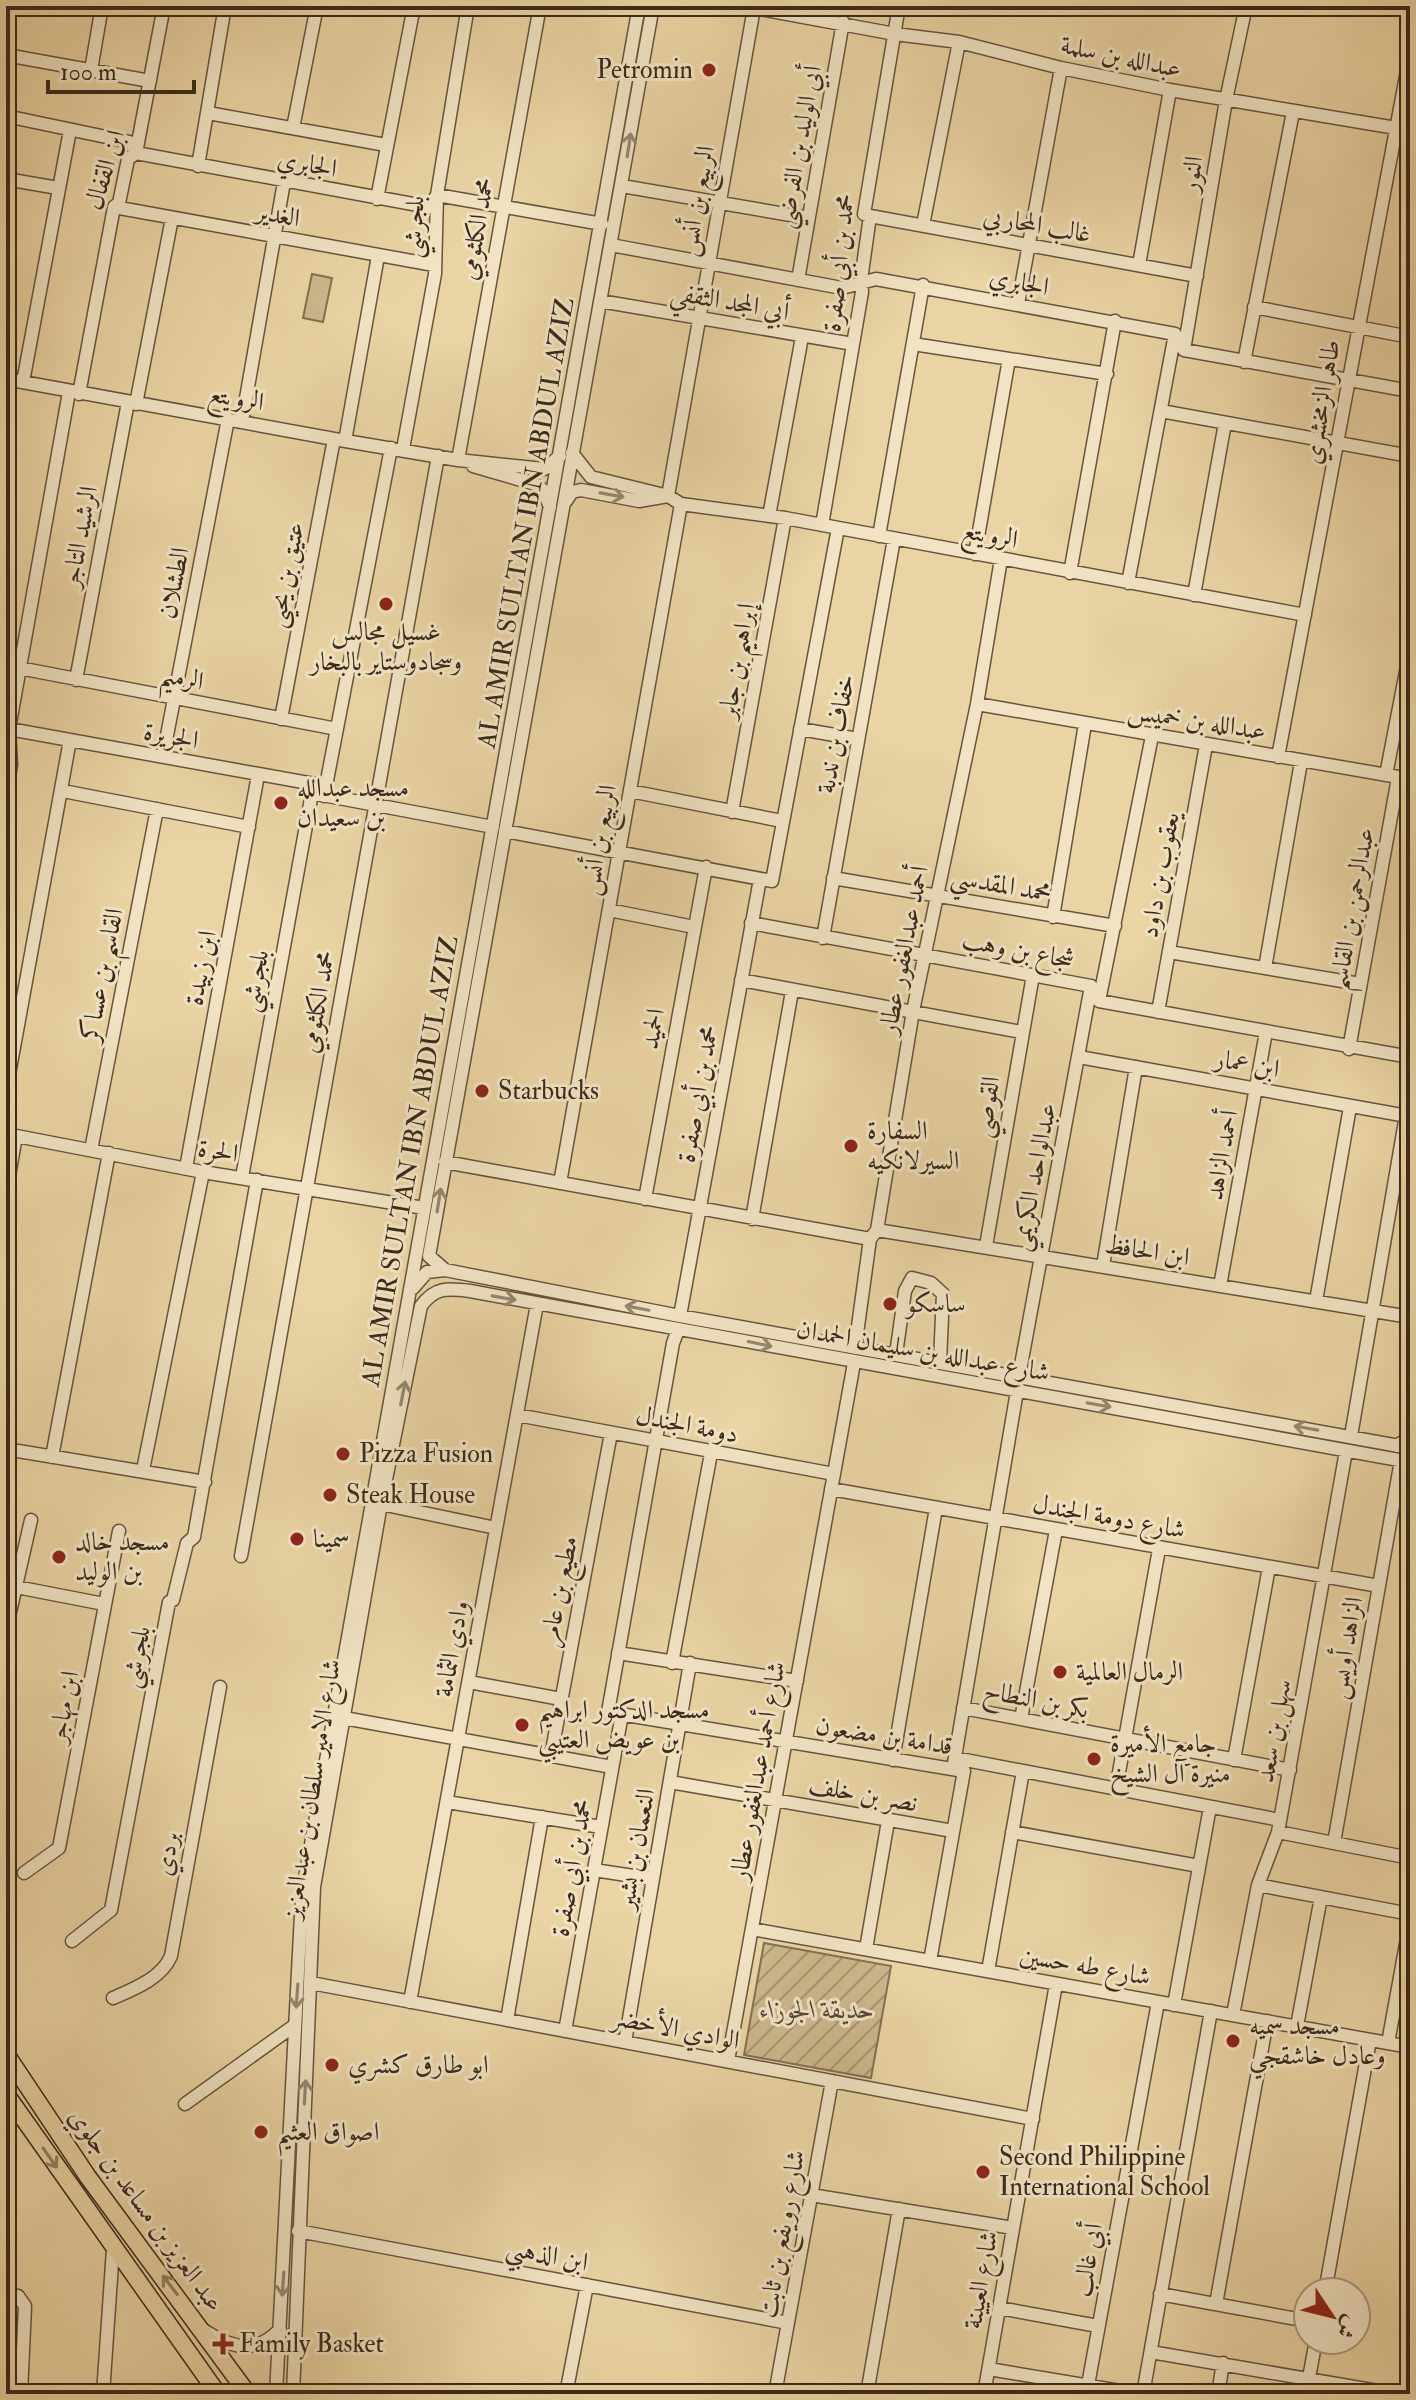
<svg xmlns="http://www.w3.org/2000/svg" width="1416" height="2400" viewBox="0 0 1416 2400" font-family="'IM FELL Double Pica',Amiri,serif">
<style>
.garden{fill:url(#garden-furrows);stroke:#837054;stroke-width:2}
.pitch{fill:#ccb78c;stroke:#837054;stroke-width:2}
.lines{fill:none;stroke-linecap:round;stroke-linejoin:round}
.minor-casing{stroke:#66543d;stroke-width:15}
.major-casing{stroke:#3a2a1b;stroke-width:19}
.minor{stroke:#f1e3c3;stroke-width:12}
.major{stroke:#ead4a3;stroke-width:16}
.oneway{stroke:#96866f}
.oneway2{stroke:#927f5f}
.poi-dot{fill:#8f2418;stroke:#f1e3c3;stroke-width:3}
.labels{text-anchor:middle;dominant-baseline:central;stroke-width:6;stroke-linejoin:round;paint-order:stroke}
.street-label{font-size:26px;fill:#3a2a1b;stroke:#f1e3c3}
.poi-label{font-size:26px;fill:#3a2a1b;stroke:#f1e3c3;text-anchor:start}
.park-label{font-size:26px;font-style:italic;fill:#574632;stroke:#f1e3c3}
</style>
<defs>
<pattern id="garden-furrows" width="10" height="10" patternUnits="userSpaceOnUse" patternTransform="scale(2)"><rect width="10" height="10" fill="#ccb78c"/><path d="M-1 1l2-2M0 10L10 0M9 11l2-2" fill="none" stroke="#a79572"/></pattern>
</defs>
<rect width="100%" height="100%" fill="#ead4a3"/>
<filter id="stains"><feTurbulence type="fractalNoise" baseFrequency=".0025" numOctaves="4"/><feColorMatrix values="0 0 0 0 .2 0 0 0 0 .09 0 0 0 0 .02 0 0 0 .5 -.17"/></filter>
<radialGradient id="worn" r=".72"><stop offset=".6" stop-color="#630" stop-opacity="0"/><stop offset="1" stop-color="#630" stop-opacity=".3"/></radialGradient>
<!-- garden -->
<path class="garden" d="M764 1943 891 1966 871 2078 744 2055Z"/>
<!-- pitch -->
<path class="pitch" d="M312 274 332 278 323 322 303 318Z"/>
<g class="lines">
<defs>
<path id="minor" d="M744 6 895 34 959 42 1061 68 1170 90 1396 128
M6 55 150 81
M91 70 102 6
M208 113 386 145
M6 116 130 142 136 153 429 207 437 195 602 224
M293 128 317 6
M198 166 225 6
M6 179 58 188
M622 186 808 218
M377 199 414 6
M114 207 434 265
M870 216 1197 276
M923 225 959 42
M611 245 842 288 876 279 1175 334 1184 350 1410 391
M1139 265 1170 90
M798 280 843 22
M600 301 853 344
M1018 304 1061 68
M1254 307 1410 337
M913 344 1107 374
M1184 350 1226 100 1246 6
M1244 362 1293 112
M6 379 334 439 458 460 544 469 560 456
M23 382 70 130
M79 394 114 207 119 203 128 159 136 153 164 6
M136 404 172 218
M6 405 11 380
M1161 411 1410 456
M242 421 284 182
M345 441 378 256
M403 449 435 274 437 195 468 6
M572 453 591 477 668 496 681 504 785 518 1305 615
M458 460 540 6
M473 466 535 484 543 490 550 507
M668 496 754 8
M566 501 572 492 581 490 639 501 668 496
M769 516 802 337
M822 525 862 292 861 280 870 216 864 214 899 6
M879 536 923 285
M975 554 1009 359
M1070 573 1115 321
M1128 583 1175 334
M1194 595 1225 423
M19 668 337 729
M76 680 128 402
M977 704 1410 779
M281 719 334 439
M9 729 325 786
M800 729 858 739
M163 756 228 419
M1278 757 1410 55
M1386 775 1410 651
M63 791 249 827
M630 791 782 821
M6 793 11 765 9 729 69 392
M324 796 391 448
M732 812 785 518
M505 831 772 881 838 528
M833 878 1115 926
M609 910 694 927
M1053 917 1085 724
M751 923 1091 986 1099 1001 1410 1057
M823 938 894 539
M1169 952 1360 984
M1265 968 1301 762
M741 980 1021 1032
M1099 1001 1152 736
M1158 1012 1206 745
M1349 1049 1398 778
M1079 1057 1407 1116
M6 1091 70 740
M6 1134 203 1172 424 1208
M91 1150 157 809
M445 1162 870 1239
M186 1168 258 775
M242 1177 312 793 493 827
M560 1183 681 504
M6 1193 16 1136
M645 1199 706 867
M752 1219 792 991
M877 1230 1410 1317
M986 1246 1033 975
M1103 1266 1136 1067
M445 1270 429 1256 653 6
M1220 1286 1266 1032
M413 1288 427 1272 445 1270 680 1316 1410 1448
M1316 1301 1350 1107
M680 1316 760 879
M678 1330 673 1343 608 1712 964 1771 930 1961
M855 1348 870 1239 877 1230 913 1011 977 704 1001 559
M896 1354 905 1291 912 1278 931 1283 943 1294 940 1362
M1019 1376 1091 986
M517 1415 834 1474
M1351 1436 1410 1092
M1397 1446 1407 1439 1410 1421
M6 1449 205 1482
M52 1457 109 1153
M143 1470 203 1172
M831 1489 1379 1586
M381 1504 496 1528
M241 1556 438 456
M6 1585 104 1604
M6 1630 31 1520
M618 1653 797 1681
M672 1663 711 1453
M469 1682 561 1699
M963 1708 1290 1770
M344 1718 612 1767
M1021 1719 1056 1530
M551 1756 611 1433
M955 1758 1280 1820
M893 1760 936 1508
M1234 1760 1269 1567
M953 1769 1017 1391
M670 1782 953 1831
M1116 1789 1159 1549
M447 1802 601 1827
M1012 1832 1199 1866
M1278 1832 1410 1858
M1334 1843 1401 1460
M594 1870 653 1879
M24 1873 59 1848 119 1531
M1258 1885 1410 1914
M752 1929 1410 2047
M72 1941 111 1910 169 1602 173 1600 187 1543 194 1537 257 1180
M866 1949 888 1821
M988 1971 1023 1771
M311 1983 1033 2119
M113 1998C134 1989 162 1978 171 1956L220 1687
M410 2002 537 1304
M1174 2005 1210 1807
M1233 2015 1258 1885 1278 1832 1346 1451
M507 2020 542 1817
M1297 2026 1321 1897
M565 2031 622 1714
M625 2042 690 1663
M1388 2043 1410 1922
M728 2061 854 1363
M185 2104 295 2025
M811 2195 1013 2228
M298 2231 788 2323
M1325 2292 1370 2040
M1160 2294 1308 2321
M6 2296H18L25 2306 21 2394
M1216 2304 1267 2021
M999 2308 1098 2326
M205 2331C231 2348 257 2355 280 2329
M1151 2352 1395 2394
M989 2369 1138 2394
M1088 2385 1158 2002
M103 2394 113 2249
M276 2394 302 1895 639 6
M293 2394 314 1887 381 1504 421 1306C435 1287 447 1288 470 1291L1410 1462
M566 2394 587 2285
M775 2394 832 2081
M867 2394 899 2209
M984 2394 1056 1984
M1143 2394 1211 2011
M1218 2394 1223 2363
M1306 2394 1316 2340"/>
<path id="major" d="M6 2054 88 2177 248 2394
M6 2094 218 2394"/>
</defs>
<!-- minor casing -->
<use href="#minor" class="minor-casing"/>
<!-- major casing -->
<use href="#major" class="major-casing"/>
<!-- minor -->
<use href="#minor" class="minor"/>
<!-- major -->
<use href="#major" class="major"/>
</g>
<!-- one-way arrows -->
<defs><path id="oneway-shaft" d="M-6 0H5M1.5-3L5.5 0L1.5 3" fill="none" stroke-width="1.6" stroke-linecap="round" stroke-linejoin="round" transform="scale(2)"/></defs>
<g class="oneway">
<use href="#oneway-shaft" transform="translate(629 145) rotate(-81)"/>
<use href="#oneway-shaft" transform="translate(612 495) rotate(10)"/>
<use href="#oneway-shaft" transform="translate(439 1200) rotate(-81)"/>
<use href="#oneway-shaft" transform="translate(504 1298) rotate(10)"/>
<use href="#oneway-shaft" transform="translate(637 1308) rotate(-169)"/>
<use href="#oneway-shaft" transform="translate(760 1344) rotate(12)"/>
<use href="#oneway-shaft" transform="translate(403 1393) rotate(-79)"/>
<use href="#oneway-shaft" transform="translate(1099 1405) rotate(10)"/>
<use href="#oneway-shaft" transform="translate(1306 1428) rotate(-170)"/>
<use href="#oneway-shaft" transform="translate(297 1996) rotate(94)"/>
<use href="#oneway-shaft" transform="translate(305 2092) rotate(-87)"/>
<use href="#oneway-shaft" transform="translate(283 2284) rotate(94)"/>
</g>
<g class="oneway2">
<use href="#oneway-shaft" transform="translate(50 2158) rotate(55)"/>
<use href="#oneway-shaft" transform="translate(170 2285) rotate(-127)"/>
</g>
<!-- markers -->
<g class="poi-dot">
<circle cx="709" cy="70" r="8"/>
<circle cx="386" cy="604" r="8"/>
<circle cx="281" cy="803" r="8"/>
<circle cx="482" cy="1091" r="8"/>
<circle cx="851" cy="1146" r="8"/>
<circle cx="890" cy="1304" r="8"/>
<circle cx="343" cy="1454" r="8"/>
<circle cx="330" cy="1495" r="8"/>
<circle cx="297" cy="1539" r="8"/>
<circle cx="59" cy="1557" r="8"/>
<circle cx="1060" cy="1672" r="8"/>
<circle cx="522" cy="1725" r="8"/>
<circle cx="1094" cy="1759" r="8"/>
<circle cx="1233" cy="2041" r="8"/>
<circle cx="332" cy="2065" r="8"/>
<circle cx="261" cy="2132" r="8"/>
<circle cx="983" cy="2172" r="8"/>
<path d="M219 2332h8v8h8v8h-8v8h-8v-8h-8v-8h8z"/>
</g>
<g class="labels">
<!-- street labels -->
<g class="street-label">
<text transform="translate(1121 57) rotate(12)">عبدالله بن سلمة</text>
<text transform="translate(799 147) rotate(-80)">أبي الوليد بن الفرضي</text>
<text transform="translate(307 164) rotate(10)">الجابري</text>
<text transform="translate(105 170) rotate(-73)">ابن القفال</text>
<text transform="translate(1192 174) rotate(-81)">النور</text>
<text transform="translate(697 201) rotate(-80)">الربيع بن أنس</text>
<text transform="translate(278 215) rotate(10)">الغدير</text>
<text transform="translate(1037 225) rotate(10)">غالب المحاربي</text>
<text transform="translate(414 227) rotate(-87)">بلجرشي</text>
<text transform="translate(477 229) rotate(-80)">محمد الكلثومي</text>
<text transform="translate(839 263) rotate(-84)">محمد بن أبي صفرة</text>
<text transform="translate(1019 282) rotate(11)">الجابري</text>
<text transform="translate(730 302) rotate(10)">أبي المجد الثقفي</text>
<text transform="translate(236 398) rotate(10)">الرويتع</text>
<text transform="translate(1322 402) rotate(-81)">طاهر الزمخشري</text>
<text transform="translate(526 523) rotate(-80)">AL AMIR SULTAN IBN ABDUL AZIZ</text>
<text transform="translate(990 535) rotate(11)">الرويتع</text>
<text transform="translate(80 537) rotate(-79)">الرشيد التاجر</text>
<text transform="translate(286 575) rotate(-79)">عتيق بن يحيى</text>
<text transform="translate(174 583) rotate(-79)">الطشلان</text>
<text transform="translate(737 661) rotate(-80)">إبراهيم بن جابر</text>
<text transform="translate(182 678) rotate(11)">الرميم</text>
<text transform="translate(1197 721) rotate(9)">عبدالله بن خميس</text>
<text transform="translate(836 734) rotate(-80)">خفاف بن ندبة</text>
<text transform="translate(171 736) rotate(10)">الجريرة</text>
<text transform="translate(599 840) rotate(-80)">الربيع بن أنس</text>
<text transform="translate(1160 875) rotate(-80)">يعقوب بن داود</text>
<text transform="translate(1001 885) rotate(10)">محمد المقدسي</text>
<text transform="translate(1352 909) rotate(-80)">عبدالرحمن بن القاسم</text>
<text transform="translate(904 950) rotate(-79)">أحمد عبدالغفور عطار</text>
<text transform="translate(1018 950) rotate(11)">شجاع بن وهب</text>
<text transform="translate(201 968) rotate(-79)">ابن زبيدة</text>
<text transform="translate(102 975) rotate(-79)">القاسم بن عساكر</text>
<text transform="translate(255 981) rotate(-80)">بلجرشي</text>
<text transform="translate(318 1002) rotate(-80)">محمد الكلثومي</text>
<text transform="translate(653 1029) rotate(-80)">الحميد</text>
<text transform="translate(1247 1064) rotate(10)">ابن عمار</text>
<text transform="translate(698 1094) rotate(-80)">محمد بن أبي صفرة</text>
<text transform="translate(987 1107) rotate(-81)">القوصي</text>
<text transform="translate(218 1151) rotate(9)">الحرة</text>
<text transform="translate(1222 1155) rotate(-80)">أحمد الزاهد</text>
<text transform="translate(410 1161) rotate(-80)">AL AMIR SULTAN IBN ABDUL AZIZ</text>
<text transform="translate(1034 1177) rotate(-79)">عبدالواحد الكريمي</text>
<text transform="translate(1147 1251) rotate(9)">ابن الحافظ</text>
<text transform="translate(923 1351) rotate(10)">شارع عبدالله بن سليمان الحمدان</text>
<text transform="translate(687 1425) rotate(11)">دومة الجندل</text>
<text transform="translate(1109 1517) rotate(10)">شارع دومة الجندل</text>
<text transform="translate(559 1591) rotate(-79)">مطيع بن عامر</text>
<text transform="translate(1346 1648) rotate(-80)">الزاهد أويس</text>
<text transform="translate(452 1649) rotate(-80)">وادي الثمامة</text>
<text transform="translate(136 1657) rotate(-79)">بلجرشي</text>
<text transform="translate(1036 1700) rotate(11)">بكر بن النطاح</text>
<text transform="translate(64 1707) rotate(-79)">ابن مهاجر</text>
<text transform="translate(1274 1731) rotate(-80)">سهل بن سعد</text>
<text transform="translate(884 1736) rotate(9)">قدامة بن مضعون</text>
<text transform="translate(758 1771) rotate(-80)">شارع أحمد عبدالغفور عطار</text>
<text transform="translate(312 1789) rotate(-81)">شارع الامير سلطان بن عبدالعزيز</text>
<text transform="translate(863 1794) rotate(10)">نصر بن خلف</text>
<text transform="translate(636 1849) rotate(-80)">النعمان بن بشير</text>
<text transform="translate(167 1854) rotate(-80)">بردي</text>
<text transform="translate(572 1868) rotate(-80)">محمد بن أبي صفرة</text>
<text transform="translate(1085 1966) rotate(10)">شارع طه حسين</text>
<text transform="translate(676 2029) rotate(11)">الوادي الأخضر</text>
<text transform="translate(146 2210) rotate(54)">عبد العزيز بن مساعد بن جلوي</text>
<text transform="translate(782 2234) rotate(-80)">شارع رويفع بن ثابت</text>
<text transform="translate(547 2255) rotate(11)">ابن الذهبي</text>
<text transform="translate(1088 2260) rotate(-80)">أبي غالب</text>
<text transform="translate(981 2280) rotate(-80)">شارع العيينة</text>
</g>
<!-- poi labels -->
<g class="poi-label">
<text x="693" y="70" text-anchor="end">Petromin</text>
<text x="386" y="632" text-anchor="middle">غسيل مجالس<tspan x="386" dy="30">وسجادوستاير بالبخار</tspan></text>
<text x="297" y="788">مسجد عبدالله<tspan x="297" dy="30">بن سعيدان</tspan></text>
<text x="498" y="1091">Starbucks</text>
<text x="867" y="1131">السفارة<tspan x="867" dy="30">السيرلانكيه</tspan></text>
<text x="906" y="1304">ساسكو</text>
<text x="359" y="1454">Pizza Fusion</text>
<text x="346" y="1495">Steak House</text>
<text x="313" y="1539">سمينا</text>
<text x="75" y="1542">مسجد خالد<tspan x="75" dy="30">بن الوليد</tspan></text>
<text x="1076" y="1672">الرمال العالمية</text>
<text x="538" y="1710">مسجد الدكتور ابراهيم<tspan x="538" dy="30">بن عويض العتيبي</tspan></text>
<text x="1110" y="1744">جامع الأميرة<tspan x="1110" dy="30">منيرة آل الشيخ</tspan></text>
<text x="1249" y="2026">مسجد سميه<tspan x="1249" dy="30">وعادل خاشقجي</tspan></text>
<text x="348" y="2065">ابو طارق كشري</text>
<text x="277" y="2132">اصواق العثيم</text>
<text x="999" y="2157">Second Philippine<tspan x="999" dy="30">International School</tspan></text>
<text x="239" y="2344">Family Basket</text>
</g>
<!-- park labels -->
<g class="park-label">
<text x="817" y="2010">حديقة الجوزاء</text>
</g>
</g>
<!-- margin -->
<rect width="1416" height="2400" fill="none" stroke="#ead4a3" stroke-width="32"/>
<rect x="8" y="8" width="1400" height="2384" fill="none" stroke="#3a2a1b" stroke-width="4"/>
<rect x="16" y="16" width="1384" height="2368" fill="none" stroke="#3a2a1b" stroke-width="2"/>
<!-- north arrow -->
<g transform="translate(1332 2316) rotate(125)"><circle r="38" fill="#f1e3c3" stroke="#a89980" stroke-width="2"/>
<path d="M0-6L14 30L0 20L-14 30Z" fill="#8f2418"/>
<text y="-12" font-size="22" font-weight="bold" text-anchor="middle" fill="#3a2a1b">ش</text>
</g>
<!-- scale -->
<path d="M48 80v12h146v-12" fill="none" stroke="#3a2a1b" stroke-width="4"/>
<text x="60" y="80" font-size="24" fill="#3a2a1b" stroke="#f1e3c3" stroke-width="6" paint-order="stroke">100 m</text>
<rect width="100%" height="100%" filter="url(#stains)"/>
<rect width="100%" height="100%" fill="url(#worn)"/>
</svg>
